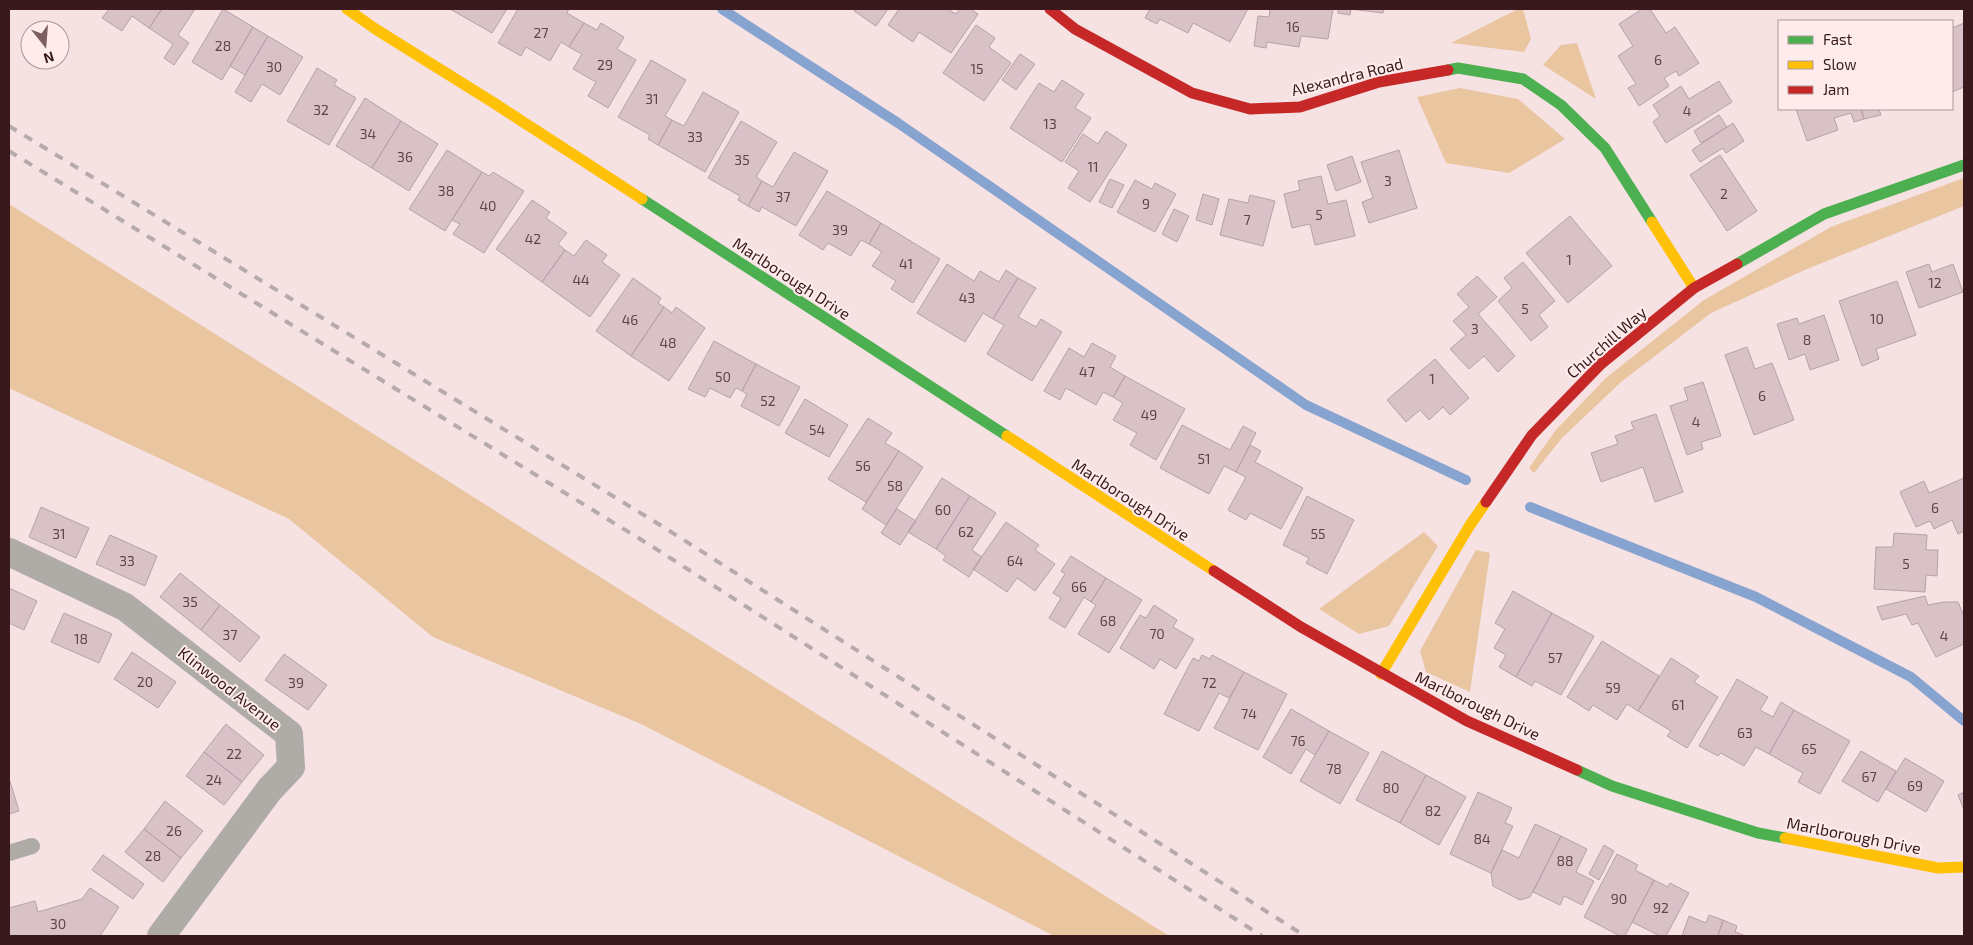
<svg xmlns="http://www.w3.org/2000/svg" width="1973" height="945" viewBox="0 0 1973 945" font-family="'Exo 2',sans-serif">
<style>
.green{fill:#e9c5a0}
.lines{fill:none;stroke-linecap:round;stroke-linejoin:round}
.stream{stroke:#87a3cf;stroke-width:10}
.building{fill:#d9c1c8;stroke:#b8a0a7}
.lane{stroke:#afaba7;stroke-width:16}
.street{stroke:#afaba7;stroke-width:28}
.fast{stroke:#4caf50;stroke-width:11}
.slow{stroke:#ffc107;stroke-width:11}
.jam{stroke:#c62828;stroke-width:11}
.rail{stroke:#b6abaa;stroke-width:4;stroke-dasharray:9 9;stroke-linecap:butt}
.labels{text-anchor:middle;dominant-baseline:central;stroke-width:4;stroke-linejoin:round;paint-order:stroke}
.number-label{font-size:14px;fill:#614347}
.street-label{font-size:16px;fill:#39191c;stroke:#feecec}
</style>
<rect width="100%" height="100%" fill="#f6e1e3"/>
<!-- green -->
<path class="green" d="M1518 9H1523L1531 39 1524 52 1451 43Z
M1577 43 1596 99 1543 65 1561 45Z
M1460 88 1518 99 1565 139 1509 173 1446 163 1417 97Z
M1964 178V206L1807 269 1711 313 1621 382 1562 438 1534 473 1529 468 1555 431 1606 378 1704 300 1831 227Z
M9 204 1169 936H1054L641 724 433 637 289 519 9 388Z
M1424 532 1438 546 1389 626 1359 634 1319 609Z
M1476 550 1490 553 1470 692 1426 672 1420 651Z"/>
<g class="lines">
<!-- stream -->
<path class="stream" d="M722 9 898 123 1306 405 1466 480
M1530 507 1756 597 1911 677 1964 721"/>
</g>
<!-- building -->
<path class="building" d="M109 9H162L149 28 132 16 122 31 102 18Z
M162 9H195L178 35 189 43 174 65 164 58 173 44 149 28Z
M223 9 253 27 222 80 192 62Z
M450 9H507L492 33Z
M518 9H569L567 13 584 23 569 47 561 42 550 61 526 47 521 56 498 43Z
M855 9H888L876 26 854 11Z
M899 9H947L956 14 960 9H970L978 14 951 53 919 32 913 42 888 25Z
M1150 9H1248L1230 42 1193 23 1188 33 1160 19 1157 24 1145 18Z
M1270 9H1333L1328 39 1301 36 1299 47 1267 42 1266 48 1254 46 1258 16 1269 17Z
M1338 9H1384L1383 13 1351 9 1350 15 1338 13Z
M1642 9H1650L1666 33 1675 27 1699 63 1679 76 1676 71 1664 78 1669 86 1639 106 1628 88 1636 84 1618 56 1633 46 1619 24Z
M584 23 597 30 601 23 624 37 617 49 636 60 608 108 588 96 596 82 573 69 582 54 569 47Z
M1964 23V87L1952 92V28Z
M976 25 995 38 989 47 1011 63 984 101 943 73Z
M253 27 268 36 245 75 230 66Z
M268 36 303 57 280 95 262 84 251 102 235 92Z
M1020 54 1035 64 1016 90 1002 80Z
M651 60 686 80 665 116 672 120 658 145 648 139 650 135 618 117Z
M317 68 337 80 334 85 356 98 329 145 287 121Z
M1062 80 1084 94 1075 108 1091 118 1062 162 1010 128 1039 83 1054 92Z
M1719 81 1732 102 1666 143 1653 122 1660 116 1653 105 1681 86 1689 99Z
M703 92 739 112 705 172 658 145 672 120 684 126Z
M365 98 401 121 372 168 336 146Z
M1796 109H1861L1864 119 1854 122 1851 113 1834 118 1838 130 1807 141Z
M1861 109H1879L1881 115 1864 119Z
M1719 115 1727 127 1701 143 1694 131Z
M401 121 438 144 409 191 372 168Z
M741 121 777 142 756 177 762 181 748 206 738 200 740 196 708 178Z
M1733 123 1744 141 1726 153 1723 148 1700 162 1692 150Z
M1106 131 1127 145 1090 202 1068 188 1079 171 1065 162 1083 134 1098 144Z
M447 150 482 172 445 231 409 209Z
M1399 150 1417 208 1369 223 1362 202 1373 198 1361 162Z
M794 152 828 171 796 226 762 207 759 212 748 206 762 181 773 187Z
M1720 155 1757 211 1727 231 1690 175Z
M1352 156 1361 182 1336 191 1327 165Z
M482 172 489 176 493 172 524 191 484 253 453 234 460 224 452 220Z
M1321 176 1328 204 1346 200 1355 236 1315 245 1310 224 1292 228 1284 194 1300 190 1298 181Z
M1110 179 1124 185 1112 208 1099 202Z
M1135 180 1152 189 1155 183 1176 194 1155 232 1117 212Z
M827 191 881 223 869 244 861 240 851 256 828 243 823 250 799 235Z
M1203 194 1219 199 1212 225 1196 220Z
M1250 195 1275 201 1263 246 1220 235 1229 199 1248 203Z
M532 200 550 212 546 218 567 233 558 244 565 250 542 282 496 249Z
M1174 209 1189 216 1177 242 1162 234Z
M1570 216 1612 266 1568 303 1526 253Z
M881 223 940 259 913 303 891 289 896 281 872 266 882 252 869 244Z
M586 240 607 255 602 262 620 275 590 317 542 282 565 250 574 256Z
M1523 262 1555 301 1539 315 1548 327 1531 341 1498 301 1512 288 1504 278Z
M947 264 974 281 980 271 999 282 1006 270 1018 278 993 319 983 313 965 342 917 313Z
M1929 264 1932 272 1953 264 1963 292 1919 308 1906 272Z
M1477 276 1497 297 1478 314 1515 356 1498 372 1484 356 1469 369 1450 349 1466 335 1453 321 1469 307 1457 294Z
M633 278 661 298 658 303 664 307 631 356 596 331Z
M1018 278 1036 288 1018 317 1036 327 1041 319 1062 332 1032 381 987 354 1004 325 993 319Z
M1897 281 1916 335 1876 349 1879 359 1862 366 1839 301Z
M664 307 672 313 676 307 705 328 669 381 631 356Z
M1824 315 1839 360 1810 370 1805 354 1789 360 1777 324 1797 318 1799 324Z
M714 341 756 364 742 391 736 388 730 398 710 388 705 397 688 389Z
M1092 343 1116 356 1110 367 1125 376 1113 397 1103 392 1096 405 1066 388 1060 400 1044 391 1069 348 1084 357Z
M1747 347 1755 369 1772 363 1794 420 1754 435 1725 355Z
M1435 359 1469 398 1450 415 1443 407 1429 420 1420 410 1406 422 1387 400Z
M756 364 800 387 779 426 741 406 747 394 742 391Z
M1125 376 1185 409 1156 460 1130 445 1137 433 1113 420 1123 403 1113 397Z
M1703 382 1721 436 1701 442 1703 449 1687 455 1670 406 1688 400 1684 388Z
M805 399 848 425 829 457 785 433Z
M1656 414 1683 492 1655 502 1643 467 1601 482 1591 453 1618 444 1615 436 1634 429 1631 422Z
M868 418 892 433 885 443 899 451 866 502 828 479Z
M1182 425 1230 450 1243 426 1256 433 1236 472 1224 466 1209 494 1160 468Z
M1250 445 1261 451 1255 462 1303 488 1281 529 1250 513 1246 520 1228 510 1246 477 1236 472Z
M899 451 923 467 886 525 862 509Z
M942 478 970 496 936 549 908 532Z
M1964 478V531L1958 534 1952 520 1934 529 1930 521 1916 527 1900 492 1924 481 1929 493Z
M970 496 996 513 972 550 982 557 969 577 943 560 946 556 936 549Z
M1307 496 1354 520 1327 574 1306 563 1309 558 1283 545Z
M41 507 89 528 76 558 29 537Z
M897 509 916 521 900 545 881 533Z
M1006 522 1039 545 1035 550 1055 564 1035 591 1017 578 1007 592 973 569Z
M1894 533 1927 535 1926 550H1938L1937 576 1926 575 1925 592 1874 589 1876 547H1893Z
M110 535 157 556 145 586 96 564Z
M1071 556 1106 578 1091 602 1084 597 1065 628 1049 618 1061 598 1053 593 1065 574 1061 571Z
M180 573 220 605 201 630 160 597Z
M1106 578 1142 600 1109 653 1078 634 1096 605 1091 602Z
M9 588 37 601 24 630 9 623Z
M1513 591 1552 613 1516 677 1499 667 1506 655 1494 648 1505 629 1495 623Z
M1925 596 1928 605 1944 602H1958L1964 616V644L1936 657 1918 623 1912 625 1906 614 1882 620 1877 607Z
M220 605 260 637 240 662 201 630Z
M1154 605 1177 620 1173 627 1194 639 1176 669 1160 659 1154 669 1120 648 1140 615 1146 618Z
M64 613 112 634 99 663 51 642Z
M1552 613 1594 636 1561 695 1535 681 1532 686 1516 677Z
M1602 641 1659 676 1638 711 1627 704 1617 720 1593 705 1589 711 1567 697Z
M132 652 176 682 158 708 114 679Z
M284 654 327 685 308 710 265 680Z
M1202 655 1210 659 1212 655 1244 672 1229 698 1219 693 1199 731 1164 714 1193 658 1199 661Z
M1671 658 1699 676 1694 682 1718 697 1687 748 1667 736 1671 731 1638 711Z
M1244 672 1287 694 1258 750 1214 728Z
M1737 679 1768 697 1760 710 1773 717 1781 702 1794 710 1769 754 1756 747 1744 766 1721 753 1718 756 1699 746Z
M1291 709 1329 731 1315 755 1306 749 1291 774 1263 757Z
M1794 710 1850 741 1820 794 1798 782 1803 773 1769 754Z
M226 724 264 755 242 782 204 752Z
M1329 731 1369 753 1340 804 1300 781Z
M1382 751 1426 775 1400 823 1356 800Z
M1861 751 1896 771 1878 802 1842 781Z
M204 752 242 782 224 805 186 776Z
M1905 758 1944 781 1926 812 1886 789Z
M1426 775 1466 797 1439 845 1400 823Z
M9 778 19 811 9 814Z
M1478 792 1512 808 1505 823 1513 826 1491 873 1450 854Z
M1964 792V810L1958 795Z
M165 801 203 831 181 858 144 829Z
M1535 824 1561 836 1530 897 1520 900 1493 886 1491 873 1502 850 1519 858Z
M144 829 181 858 163 882 125 852Z
M1561 836 1587 849 1576 872 1594 881 1582 905 1564 896 1560 905 1533 892Z
M1604 845 1614 851 1599 880 1589 874Z
M1617 854 1638 865 1635 870 1654 880 1625 936H1620L1584 917Z
M103 855 144 884 133 899 92 870Z
M1654 880 1668 887 1670 883 1689 893 1666 936H1660L1632 922Z
M90 888 119 907 100 936H9V908L35 901 38 912 82 899Z
M1709 915 1723 920 1718 936H1682L1689 916 1706 923Z
M1723 920 1737 926 1735 932 1746 936H1718Z"/>
<g class="lines">
<!-- lane -->
<path class="lane" d="M9 853 32 846"/>
<!-- street -->
<path class="street" d="M9 552 125 607 289 734 291 767 270 789 161 936"/>
<!-- fast -->
<path class="fast" d="M1448 70 1458 68 1523 79 1561 105 1605 148 1652 222
M642 199 1007 436
M1737 264 1824 214 1964 165
M1577 770 1612 786 1758 833 1785 838"/>
<!-- slow -->
<path class="slow" d="M347 9 377 30 494 103 642 199
M1652 222 1694 288
M1007 436 1214 571
M1381 674 1470 525 1486 502
M1785 838 1938 868 1964 867"/>
<!-- jam -->
<path class="jam" d="M1050 9 1075 29 1192 93 1250 109 1300 107 1379 82 1448 70
M1486 502 1532 435 1601 364 1694 288 1737 264
M1214 571 1301 627 1467 721 1577 770"/>
<!-- rail -->
<path class="rail" d="M9 126 665 528 1305 936
M9 151 653 547 1262 936"/>
</g>
<g class="labels">
<!-- number labels -->
<g class="number-label">
<text x="1293" y="26">16</text>
<text x="541" y="32">27</text>
<text x="223" y="45">28</text>
<text x="1658" y="59">6</text>
<text x="605" y="64">29</text>
<text x="274" y="66">30</text>
<text x="977" y="68">15</text>
<text x="652" y="98">31</text>
<text x="321" y="109">32</text>
<text x="1687" y="110">4</text>
<text x="1050" y="123">13</text>
<text x="368" y="133">34</text>
<text x="695" y="136">33</text>
<text x="405" y="156">36</text>
<text x="742" y="159">35</text>
<text x="1093" y="166">11</text>
<text x="1388" y="180">3</text>
<text x="446" y="190">38</text>
<text x="1724" y="193">2</text>
<text x="783" y="196">37</text>
<text x="1146" y="203">9</text>
<text x="488" y="205">40</text>
<text x="1319" y="214">5</text>
<text x="1247" y="219">7</text>
<text x="840" y="229">39</text>
<text x="533" y="238">42</text>
<text x="1569" y="259">1</text>
<text x="906" y="263">41</text>
<text x="581" y="279">44</text>
<text x="1935" y="282">12</text>
<text x="967" y="297">43</text>
<text x="1525" y="308">5</text>
<text x="1877" y="318">10</text>
<text x="630" y="319">46</text>
<text x="1475" y="328">3</text>
<text x="1807" y="339">8</text>
<text x="668" y="342">48</text>
<text x="1087" y="371">47</text>
<text x="723" y="376">50</text>
<text x="1432" y="378">1</text>
<text x="1762" y="395">6</text>
<text x="768" y="400">52</text>
<text x="1149" y="414">49</text>
<text x="1696" y="421">4</text>
<text x="817" y="429">54</text>
<text x="1204" y="458">51</text>
<text x="863" y="465">56</text>
<text x="895" y="485">58</text>
<text x="1935" y="507">6</text>
<text x="943" y="509">60</text>
<text x="966" y="531">62</text>
<text x="59" y="533">31</text>
<text x="1318" y="533">55</text>
<text x="127" y="560">33</text>
<text x="1015" y="560">64</text>
<text x="1906" y="563">5</text>
<text x="1079" y="586">66</text>
<text x="190" y="601">35</text>
<text x="1108" y="620">68</text>
<text x="1157" y="633">70</text>
<text x="230" y="634">37</text>
<text x="1944" y="635">4</text>
<text x="81" y="638">18</text>
<text x="1555" y="657">57</text>
<text x="145" y="681">20</text>
<text x="296" y="682">39</text>
<text x="1209" y="682">72</text>
<text x="1613" y="687">59</text>
<text x="1678" y="704">61</text>
<text x="1249" y="713">74</text>
<text x="1745" y="732">63</text>
<text x="1298" y="740">76</text>
<text x="1809" y="748">65</text>
<text x="234" y="753">22</text>
<text x="1334" y="768">78</text>
<text x="1869" y="776">67</text>
<text x="214" y="779">24</text>
<text x="1915" y="785">69</text>
<text x="1391" y="787">80</text>
<text x="1433" y="810">82</text>
<text x="174" y="830">26</text>
<text x="1482" y="838">84</text>
<text x="153" y="855">28</text>
<text x="1565" y="860">88</text>
<text x="1619" y="898">90</text>
<text x="1661" y="907">92</text>
<text x="58" y="923">30</text>
</g>
<!-- street labels -->
<g class="street-label">
<text transform="translate(1347 76) rotate(-14)">Alexandra Road</text>
<text transform="translate(792 278) rotate(33)">Marlborough Drive</text>
<text transform="translate(1606 342) rotate(-41)">Churchill Way</text>
<text transform="translate(1131 499) rotate(33)">Marlborough Drive</text>
<text transform="translate(230 688) rotate(38)">Klinwood Avenue</text>
<text transform="translate(1478 705) rotate(26)">Marlborough Drive</text>
<text transform="translate(1854 835) rotate(11)">Marlborough Drive</text>
</g>
</g>
<!-- border -->
<rect width="1973" height="945" fill="none" stroke="#39191c" stroke-width="20"/>
<!-- legend -->
<rect x="1778" y="20" width="175" height="90" fill="#feecec" stroke="#af9899"/>
<rect x="1788" y="36" width="25" height="8" fill="#4caf50" stroke="#af9899"/>
<text x="1823" y="45" font-size="15" fill="#39191c">Fast</text>
<rect x="1788" y="61" width="25" height="8" fill="#ffc107" stroke="#af9899"/>
<text x="1823" y="70" font-size="15" fill="#39191c">Slow</text>
<rect x="1788" y="86" width="25" height="8" fill="#c62828" stroke="#af9899"/>
<text x="1823" y="95" font-size="15" fill="#39191c">Jam</text>
<!-- north arrow -->
<g transform="translate(45 45) rotate(163)"><circle r="24" fill="#feecec" stroke="#af9899"/>
<path d="M0-4L9 19L0 12L-9 19Z" fill="#7b5f62"/>
<text y="-8" font-size="14" font-weight="bold" text-anchor="middle" fill="#39191c">N</text>
</g>
</svg>
